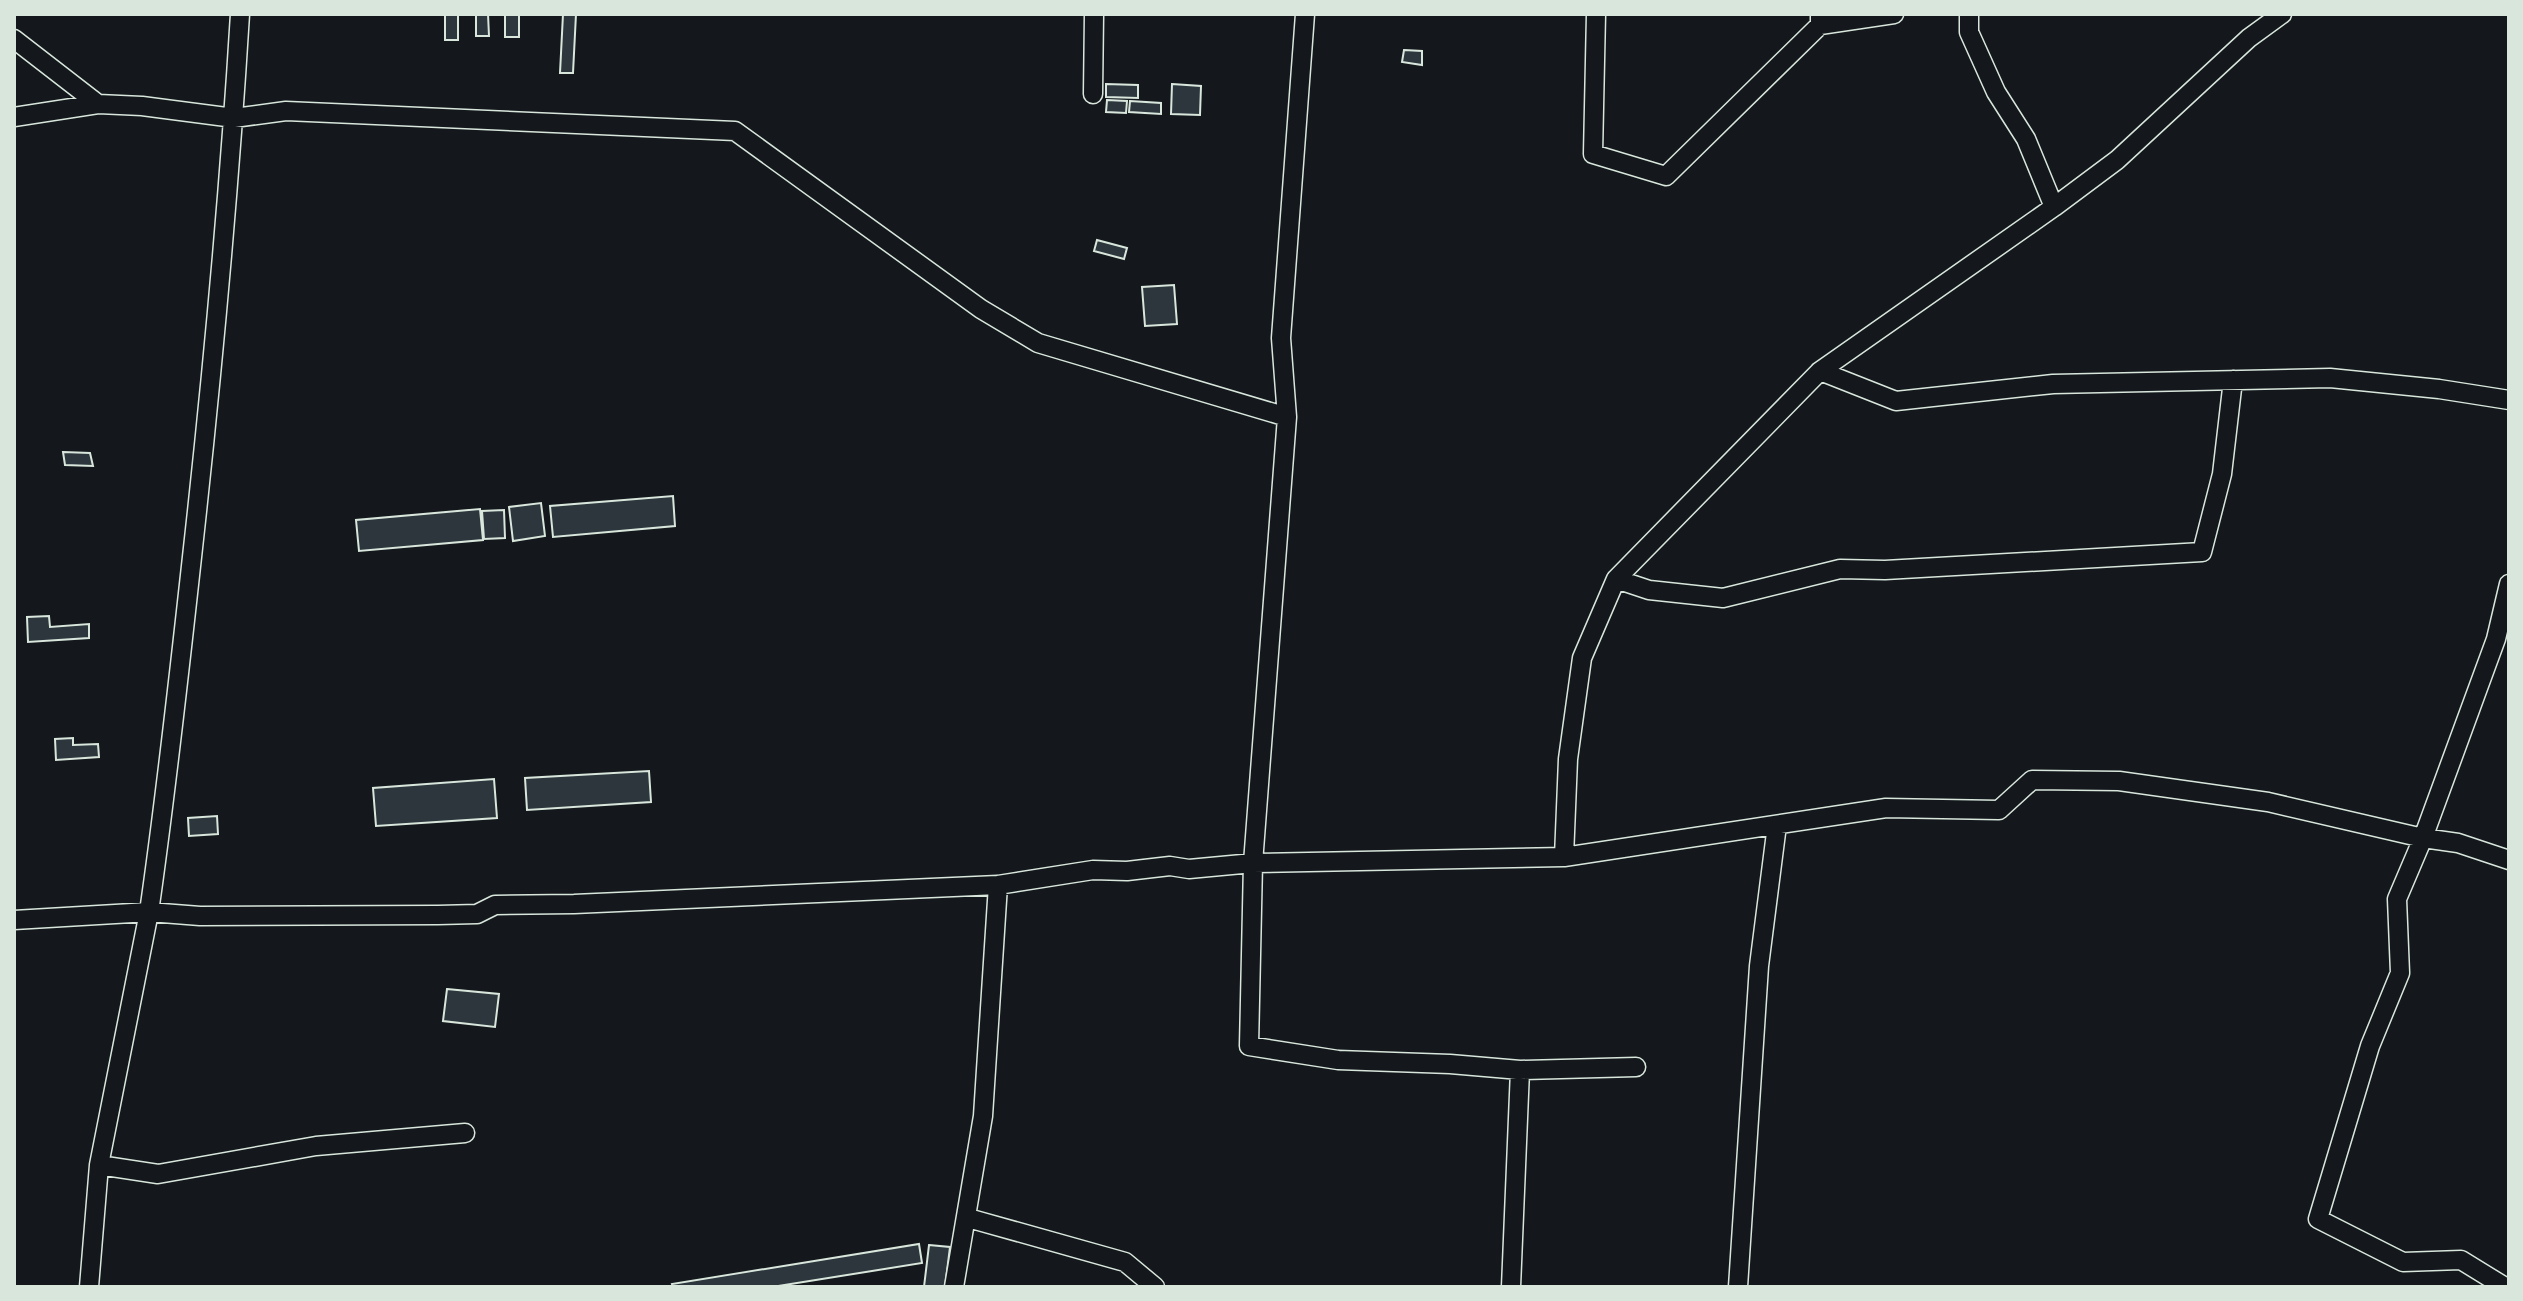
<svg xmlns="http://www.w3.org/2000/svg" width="2523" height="1301" viewBox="0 0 2523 1301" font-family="'Titillium Web',sans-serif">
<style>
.building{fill:#2c363c;stroke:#d8e6dc;stroke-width:2}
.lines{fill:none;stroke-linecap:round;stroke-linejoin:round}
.minor-casing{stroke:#d8e6dc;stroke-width:21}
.minor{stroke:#14181c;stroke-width:18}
</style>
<rect width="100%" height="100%" fill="#14181c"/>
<!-- building -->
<path class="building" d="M445 14H458V40H445Z
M476 14H488L489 36H476Z
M505 14H519V37H505Z
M563 14H576L573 73H560Z
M1404 50 1422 51V65L1402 62Z
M1106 84 1138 85V98L1106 97Z
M1172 84 1201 86 1200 115 1171 114Z
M1107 100 1127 101 1126 113 1106 112Z
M1130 101 1161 103V114L1129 112Z
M1097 240 1127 248 1124 259 1094 251Z
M1174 285 1177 324 1145 326 1142 287Z
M63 452 90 453 93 466 65 465Z
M673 496 675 526 553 537 550 506Z
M541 503 545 536 513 541 509 507Z
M480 509 483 540 359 551 356 520Z
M504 510 505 538 484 539 482 511Z
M49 616 50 627 89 624V638L28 642 27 617Z
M73 738V745L98 744 99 757 56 760 55 739Z
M649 771 651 802 527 810 525 778Z
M494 779 497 818 376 826 373 788Z
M217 816 218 834 189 836 188 818Z
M447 989 499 994 495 1027 443 1021Z
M919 1244 922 1263 772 1287H673L672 1284Z
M929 1245 950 1247 945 1287H924Z"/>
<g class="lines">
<defs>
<path id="minor" d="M1305 14 1281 338 1287 417 1253 863 1249 1046 1338 1060 1450 1064 1520 1070 1636 1067
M1596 14 1593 154 1666 176 1820 25V14
M1969 14V32L1996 92 2026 139 2054 207
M1820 25 1894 14
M14 39 98 104 142 106 234 118 286 111 735 131 981 309 1038 343 1287 417
M1093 94 1094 14
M14 117 98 104
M1820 371 1896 401 2053 384 2330 378 2439 389 2509 400
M1616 579 1649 590 1723 598 1840 569 1885 570 2202 552 2222 474 2233 380
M1564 857 1568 759 1582 658 1616 579 1820 371 2054 207 2117 160 2249 38 2282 14
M14 920 149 912C166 794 179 676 192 557 212 377 229 195 240 14
M99 1165 158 1174 316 1146 465 1133
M968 1218 1125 1262 1155 1287
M89 1287 99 1165 149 912 200 916 438 915 477 914 495 905 574 904 998 885 1093 870 1127 871 1170 866 1189 869 1253 863 1564 857 1886 808 1999 810 2032 780 2119 781 2268 802 2423 838 2458 843 2509 860
M954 1287 983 1116 998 885
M1511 1287 1520 1070
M1738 1287 1759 966 1777 825
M2505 1287 2461 1260 2403 1262 2318 1219 2370 1046 2400 973 2397 899 2423 838 2496 639 2509 584"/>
</defs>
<!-- minor casing -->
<use href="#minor" class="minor-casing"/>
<!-- minor -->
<use href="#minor" class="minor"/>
</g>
<!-- border -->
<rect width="2523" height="1301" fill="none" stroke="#d8e6dc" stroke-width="32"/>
</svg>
